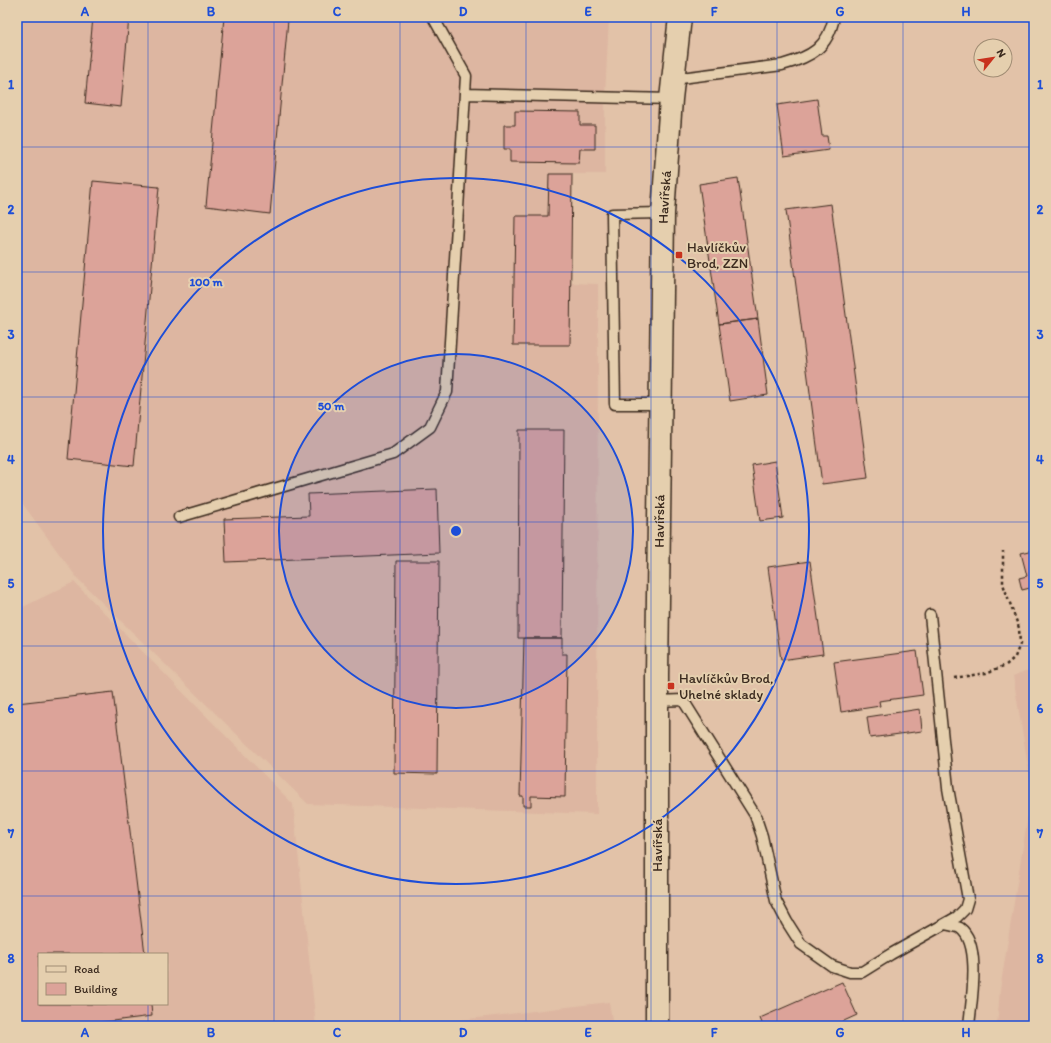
<svg xmlns="http://www.w3.org/2000/svg" width="1051" height="1043" viewBox="0 0 1051 1043" font-family="Itim,sans-serif">
<style>
.built{fill:#ddb6a1;fill-rule:evenodd}
.building{fill:#dca399;stroke:#3b2a1e}
.lines{fill:none;stroke-linecap:round;stroke-linejoin:round}
.lane-casing{stroke:#3b2a1e;stroke-width:13}
.secondary-casing{stroke:#3b2a1e;stroke-width:25}
.path{stroke:#3b2a1e;stroke-width:2.5;stroke-dasharray:3 3;stroke-linecap:butt}
.lane{stroke:#e5cfae;stroke-width:10}
.secondary{stroke:#e5cfae;stroke-width:22}
.grid{fill:none;stroke:#1d4ed8;stroke-width:1;stroke-opacity:0.55}
.ring{fill:none;stroke:#1d4ed8;stroke-width:2}
.poi-dot{fill:#c8321e;stroke:#e5cfae;stroke-width:1.5}
.labels{text-anchor:middle;dominant-baseline:central;stroke-width:4;stroke-linejoin:round;paint-order:stroke}
.street-label{font-size:14px;fill:#3b2a1e;stroke:#e5cfae}
.poi-label{font-size:14px;fill:#3b2a1e;stroke:#e5cfae;text-anchor:start}
.centre{fill:#1d4ed8;stroke:#e5cfae;stroke-width:2}
.ring-label{font-size:12px;text-anchor:middle;font-weight:bold;fill:#1d4ed8;stroke:#e5cfae;stroke-width:4;stroke-linejoin:round;paint-order:stroke}
.neatline{fill:none;stroke:#1d4ed8;stroke-width:1.5}
.grid-label{font-size:13px;text-anchor:middle;font-weight:bold;fill:#1d4ed8}
</style>
<rect width="100%" height="100%" fill="#e2c2a8"/>
<filter id="ink" filterUnits="userSpaceOnUse"><feTurbulence type="fractalNoise" baseFrequency=".025" numOctaves="2"/><feDisplacementMap in="SourceGraphic" scale="8" xChannelSelector="R" yChannelSelector="G"/><feConvolveMatrix kernelMatrix="1 2 1 2 8 2 1 2 1" color-interpolation-filters="sRGB"/></filter>
<g filter="url(#ink)">
<!-- built -->
<path class="built" d="M17 17H609L605 96V174H572L571 283 598 284 597 814 308 804 77 578 17 496Z
M74 582 293 804 316 1026H17V610ZM39 954H167V1004H39Z
M1034 668V1026H997L1000 990 1032 790 1013 676Z
M609 1002 613 1026H411Z"/>
<!-- building -->
<path class="building" d="M93 17H129L121 107 85 103Z
M224 17H263L288 20 270 214 206 206Z
M817 99 822 136H827L829 150 784 156 777 105Z
M515 111 580 112V125H595V149H580L579 163 510 162V149H504V125H515Z
M549 174H572L570 345H513L515 216H548Z
M738 178 758 319 719 324 699 184Z
M93 181 159 187 134 466 68 459Z
M831 204 868 478 822 484 786 210Z
M758 319 768 395 730 401 719 324Z
M519 430H564L562 638H518Z
M775 461 783 518 760 521 752 465Z
M437 489 439 553 226 562 224 519 309 516 308 494Z
M1034 550V606L1030 588 1022 590 1019 578 1027 576 1021 553Z
M396 561H439L437 774 394 773Z
M810 561 823 654 781 660 768 567Z
M524 638H562V654H567L565 797 531 796V806H523V796H520Z
M917 651 923 695 879 701 880 706 841 712 834 662Z
M113 692 145 954H39V1004H151L152 1016 73 1026H17V703Z
M920 709 922 731 870 738 867 717Z
M842 982 857 1015 833 1026H763L760 1018Z"/>
<g class="lines">
<defs>
<path id="lane" d="M673 79 782 65C811 57 828 48 834 17
M465 94 671 99
M661 404H615L612 214 663 213
M179 517 393 454 430 427 447 392 466 76 433 17
M657 701 683 700 755 815 762 836 776 901 787 922 801 944 832 966 850 972H862L891 954 957 917 965 909 968 899 948 788 930 615
M945 924C949 925 956 926 960 928 982 944 971 1002 969 1026"/>
<g id="secondary">
<path id="s1" d="M657 1026V675L663 213 671 99 680 17"/>
</g>
</defs>
<!-- lane casing -->
<use href="#lane" class="lane-casing"/>
<!-- secondary casing -->
<use href="#secondary" class="secondary-casing"/>
<!-- path -->
<path class="path" d="M954 678 986 673 1006 665 1015 657 1020 644 1019 628 1003 584V551"/>
<!-- lane -->
<use href="#lane" class="lane"/>
<!-- secondary -->
<use href="#secondary" class="secondary"/>
</g>
</g>
<!-- grid -->
<path class="grid" d="M148 17V954M274 17V1026M400 17V1026M526 17V1026M651 17V1026M777 17V1026M903 17V1026M17 147H1034M17 272H1034M17 397H1034M17 522H1034M17 646H1034M17 771H1034M17 896H1034M148 1004V1026"/>
<!-- distance rings -->
<circle cx="456" cy="531" r="177" fill="#1d4ed8" fill-opacity=".12"/>
<g class="ring">
<circle cx="456" cy="531" r="177"/>
<circle cx="456" cy="531" r="353"/>
</g>
<!-- markers -->
<g class="poi-dot">
<rect x="675" y="251" width="8" height="8" rx="2"/>
<rect x="667" y="682" width="8" height="8" rx="2"/>
</g>
<g class="labels">
<!-- street labels -->
<g class="street-label">
<text stroke="none"><textPath href="#s1" startOffset="829">Havířská</textPath></text>
<text stroke="none"><textPath href="#s1" startOffset="505">Havířská</textPath></text>
<text transform="translate(657 845) rotate(-90)">Havířská</text>
</g>
<!-- poi labels -->
<g class="poi-label">
<text x="687" y="247">Havlíčkův<tspan x="687" dy="16">Brod, ZZN</tspan></text>
<text x="679" y="678">Havlíčkův Brod,<tspan x="679" dy="16">Uhelné sklady</tspan></text>
</g>
</g>
<circle cx="456" cy="531" r="6" class="centre"/>
<g class="ring-label">
<text x="206" y="286">100 m</text>
<text x="331" y="410">50 m</text>
</g>
<!-- margin -->
<rect width="1051" height="1043" fill="none" stroke="#e5cfae" stroke-width="44"/>
<!-- legend -->
<rect x="38" y="953" width="130" height="52" fill="#e5cfae" stroke="#a18d74"/>
<rect x="46" y="966" width="20" height="6" fill="#e5cfae" stroke="#a18d74"/>
<text x="74" y="973" font-size="12" fill="#3b2a1e">Road</text>
<rect x="46" y="983" width="20" height="12" fill="#dca399" stroke="#a18d74"/>
<text x="74" y="993" font-size="12" fill="#3b2a1e">Building</text>
<!-- north arrow -->
<g transform="translate(993 58) rotate(60)"><circle r="19" fill="#e5cfae" stroke="#a18d74"/>
<path d="M0-3L7 15L0 10L-7 15Z" fill="#c8321e"/>
<text y="-6" font-size="11" font-weight="bold" text-anchor="middle" fill="#3b2a1e">N</text>
</g>
<rect x="22" y="22" width="1007" height="999" class="neatline"/>
<g class="grid-label">
<text x="85" y="16">A</text>
<text x="211" y="16">B</text>
<text x="337" y="16">C</text>
<text x="463" y="16">D</text>
<text x="588" y="16">E</text>
<text x="714" y="16">F</text>
<text x="840" y="16">G</text>
<text x="966" y="16">H</text>
<text x="11" y="89">1</text>
<text x="1040" y="89">1</text>
<text x="11" y="214">2</text>
<text x="1040" y="214">2</text>
<text x="11" y="339">3</text>
<text x="1040" y="339">3</text>
<text x="11" y="464">4</text>
<text x="1040" y="464">4</text>
<text x="11" y="588">5</text>
<text x="1040" y="588">5</text>
<text x="11" y="713">6</text>
<text x="1040" y="713">6</text>
<text x="11" y="838">7</text>
<text x="1040" y="838">7</text>
<text x="11" y="963">8</text>
<text x="1040" y="963">8</text>
<text x="85" y="1037">A</text>
<text x="211" y="1037">B</text>
<text x="337" y="1037">C</text>
<text x="463" y="1037">D</text>
<text x="588" y="1037">E</text>
<text x="714" y="1037">F</text>
<text x="840" y="1037">G</text>
<text x="966" y="1037">H</text>
</g>
</svg>
